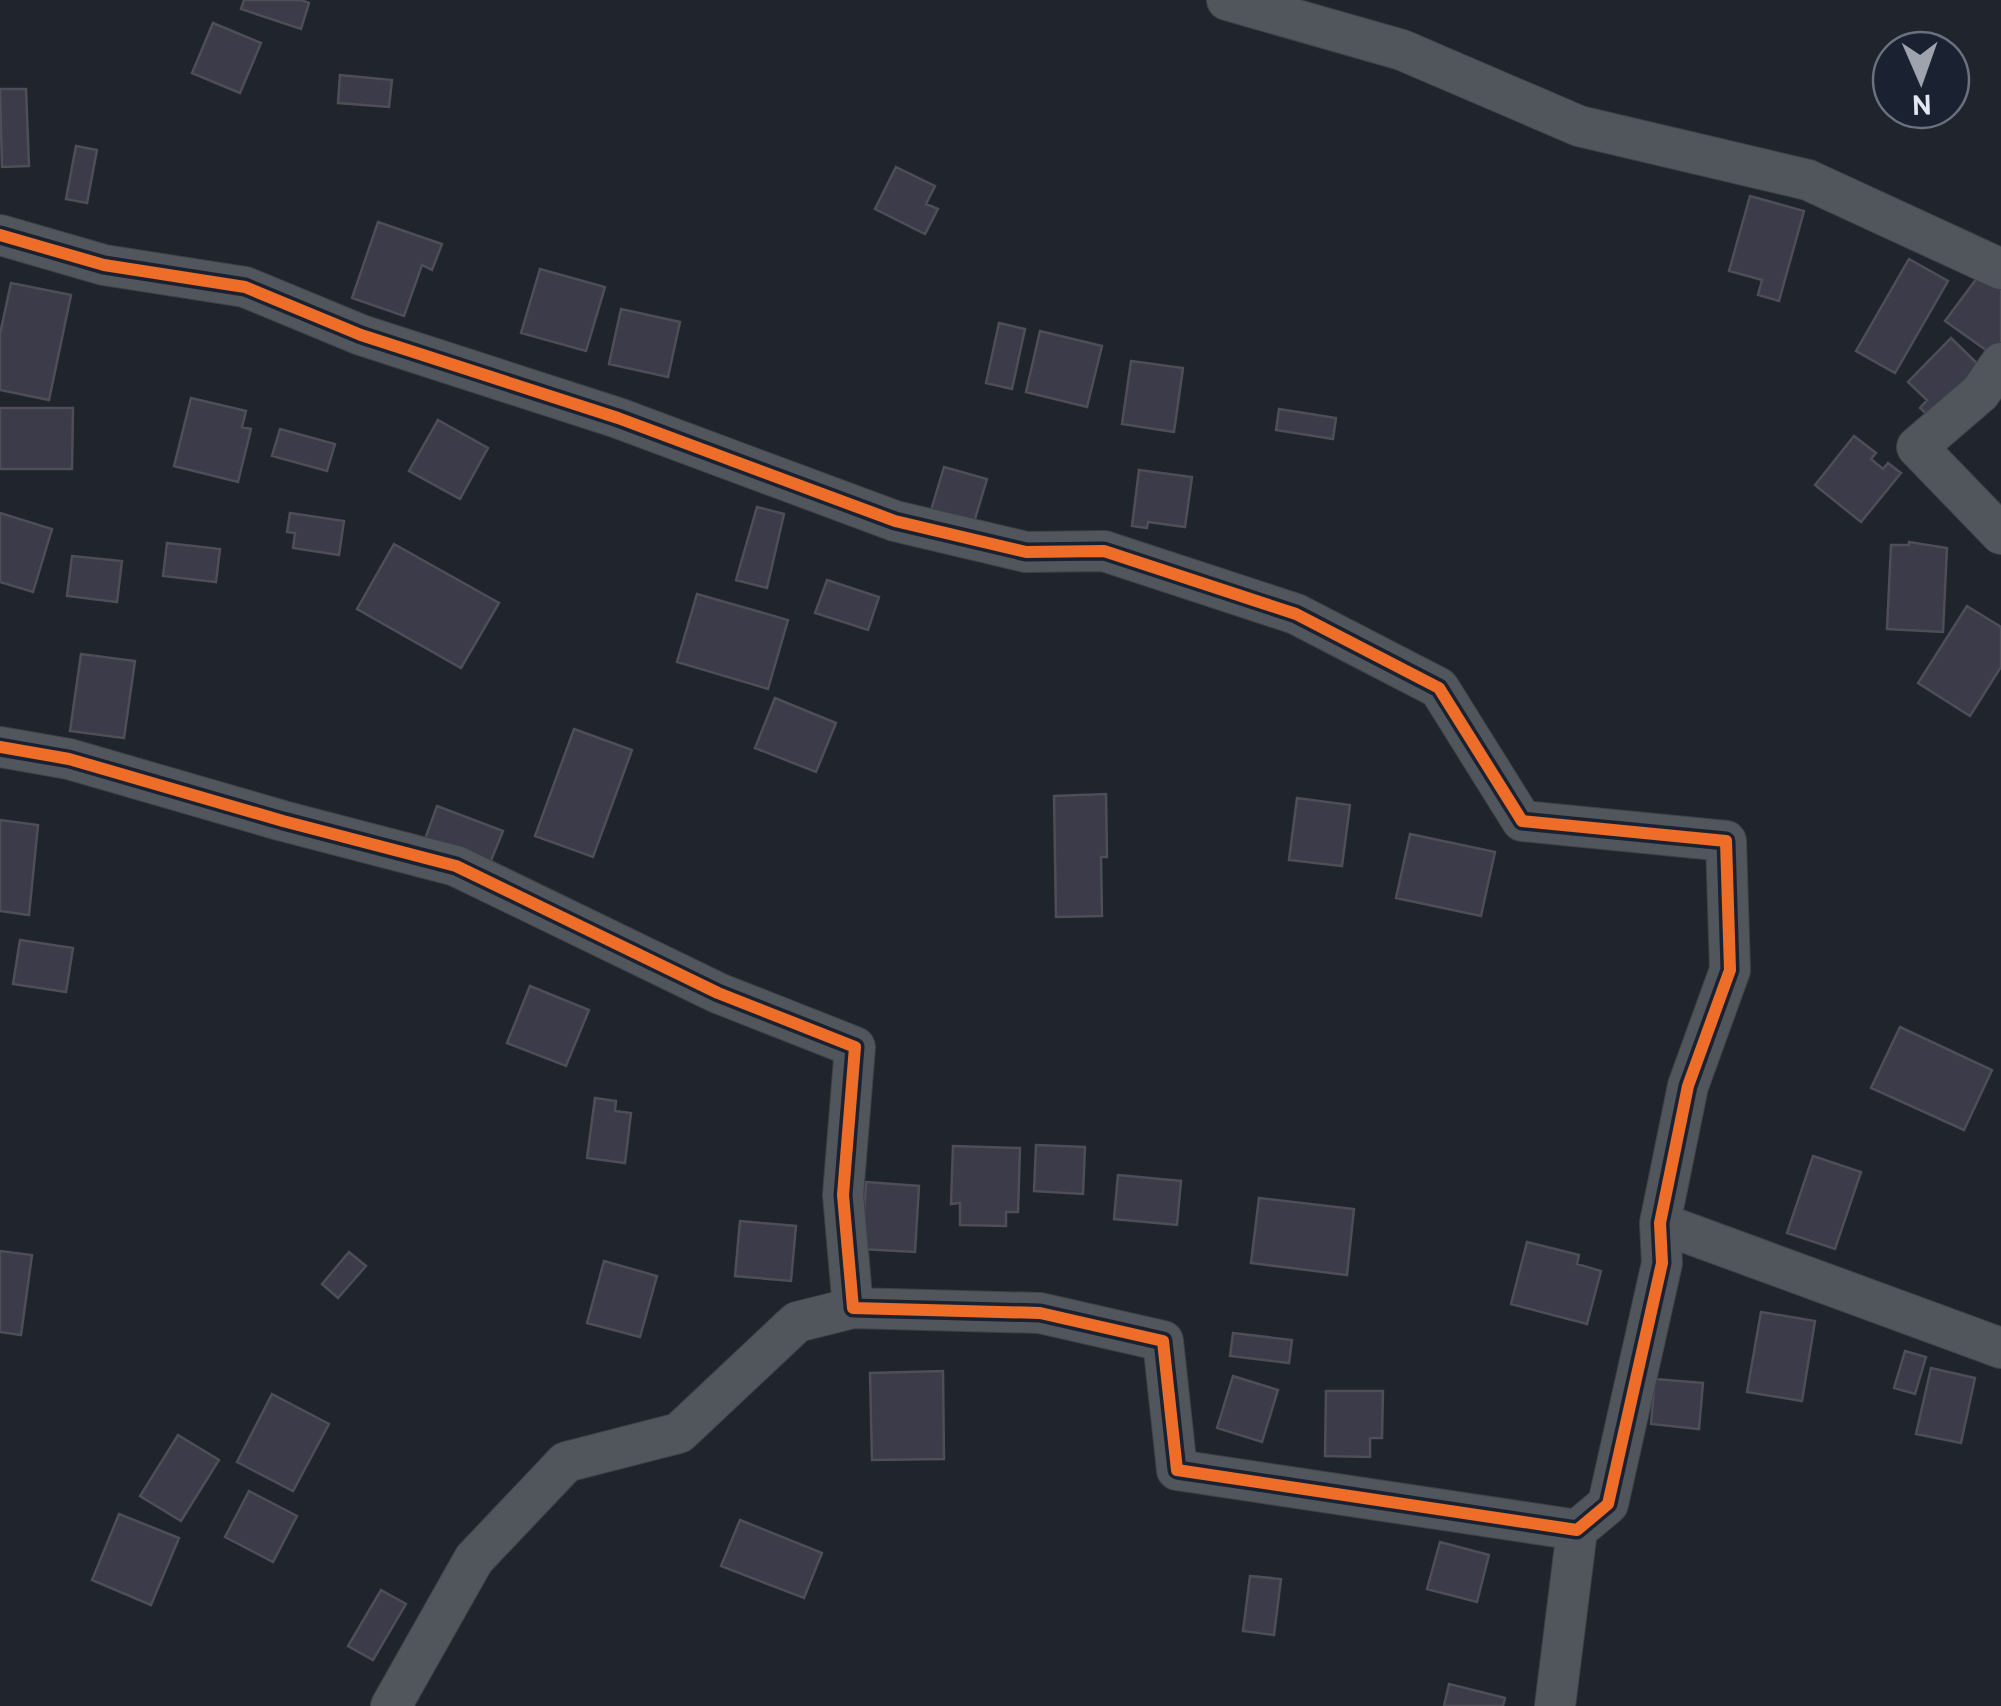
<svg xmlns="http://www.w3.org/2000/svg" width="2001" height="1706" viewBox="0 0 2001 1706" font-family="Overpass,sans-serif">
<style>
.building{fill:#3b3b49;stroke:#4d4e56;stroke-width:2.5}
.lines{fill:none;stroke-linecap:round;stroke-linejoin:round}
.minor-casing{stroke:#3d4249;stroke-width:42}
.minor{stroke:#51555c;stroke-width:40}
.cycleway-casing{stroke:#1a2232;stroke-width:19}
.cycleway{stroke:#ee6e29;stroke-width:12}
</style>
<rect width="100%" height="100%" fill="#20242c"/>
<!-- building -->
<path class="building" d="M244 0H301L309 3 301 29 241 9Z
M213 23 261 43 240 93 192 73Z
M340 75 392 80 389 107 338 103Z
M0 89H26L29 166 2 167Z
M76 146 97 150 87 203 66 199Z
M896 167 935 186 926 204 938 209 925 234 875 209Z
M1750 196 1804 211 1779 301 1758 295 1762 280 1729 271Z
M378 222 442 244 432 270 422 265 404 316 352 298Z
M1909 259 1948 281 1895 373 1856 351Z
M540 269 605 287 586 351 521 333Z
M1983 270 2001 283V345L1993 355 1945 321Z
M11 283 71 295 49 400 0 390V334Z
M621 309 680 322 668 377 609 364Z
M999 323 1025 329 1012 389 986 383Z
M1040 331 1102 346 1087 407 1026 392Z
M1951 338 1986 372 1936 423 1920 408 1927 400 1908 382Z
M1131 361 1183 368 1174 432 1122 424Z
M191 398 246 411 242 427 251 429 238 482 174 466Z
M0 408H73L72 469H0Z
M1279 409 1336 418 1333 439 1276 430Z
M438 420 488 448 460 499 409 471Z
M280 429 335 444 327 471 272 456Z
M1854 436 1876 453 1871 459 1883 469 1888 463 1901 473 1861 522 1815 485Z
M944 467 987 479 972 529 929 517Z
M1139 470 1192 477 1185 527 1148 522 1147 528 1132 526Z
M757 507 784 514 767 588 736 580Z
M0 513 52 529 33 592 0 582Z
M290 513 344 521 339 555 293 548 295 533 287 532Z
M1909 542 1947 548 1943 632 1887 629 1891 545H1909Z
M167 543 220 549 216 582 163 576Z
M394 544 499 603 461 668 357 609Z
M72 556 122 561 117 602 67 596Z
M827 580 879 597 868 630 815 613Z
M697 594 788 620 768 689 677 662Z
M1967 606 2001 627V667L1970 716 1918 683Z
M81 654 135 661 124 738 70 731Z
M775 698 836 723 816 772 755 748Z
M574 729 632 750 593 857 535 836Z
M1106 794 1107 857H1101L1102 916 1056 917 1054 796Z
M1297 798 1350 805 1342 866 1289 860Z
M437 806 503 831 490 863 425 839Z
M0 820 38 825 29 915 0 911Z
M1410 834 1495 852 1481 916 1396 898Z
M20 940 73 948 66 992 13 984Z
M530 986 589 1010 566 1066 507 1043Z
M1900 1027 1992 1070 1964 1130 1871 1088Z
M595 1098 616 1101 615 1111 631 1113 625 1163 587 1158Z
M1036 1145 1085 1147 1083 1194 1034 1191Z
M953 1146 1020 1148 1018 1212H1006V1226L960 1225V1203L951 1204Z
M1813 1156 1861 1172 1835 1249 1787 1233Z
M1118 1175 1181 1181 1177 1225 1114 1219Z
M866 1182 919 1186 915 1252 862 1249Z
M1259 1198 1354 1209 1347 1275 1251 1263Z
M740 1221 796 1226 791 1281 735 1276Z
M1527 1242 1579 1255 1577 1264 1601 1271 1587 1324 1511 1304Z
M0 1251 32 1255 21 1335 0 1332Z
M349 1252 366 1266 338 1298 322 1284Z
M604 1261 657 1276 640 1337 587 1323Z
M1761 1312 1815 1321 1802 1401 1747 1392Z
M1233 1333 1292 1340 1289 1363 1230 1356Z
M1905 1351 1926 1357 1915 1394 1894 1388Z
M1931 1368 1975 1378 1961 1443 1916 1434Z
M943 1371 944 1459 872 1460 870 1373Z
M1233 1376 1278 1390 1262 1442 1217 1428Z
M1655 1379 1703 1383 1699 1429 1651 1424Z
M1326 1391H1383L1382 1438H1370V1457L1325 1456Z
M272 1394 329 1424 293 1491 237 1462Z
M178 1435 219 1460 181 1521 140 1496Z
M249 1491 297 1516 273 1562 225 1537Z
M119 1514 179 1538 151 1605 92 1580Z
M740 1520 822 1553 804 1598 721 1566Z
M1440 1542 1489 1555 1477 1602 1427 1589Z
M1250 1576 1281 1579 1274 1635 1243 1631Z
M381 1590 406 1604 373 1660 348 1646Z
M1449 1684 1505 1698 1503 1706H1444Z"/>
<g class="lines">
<defs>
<path id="minor" d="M1227 0 1402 50 1579 126 1808 180 2001 269
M0 235 104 265 245 287 361 335 618 418 895 521 1026 552 1104 551 1296 614 1439 688 1522 821 1726 841 1730 970 1688 1086 1660 1223 1662 1263 1608 1504 1577 1530 1177 1470 1163 1341 1040 1313 853 1308 843 1195 855 1047 718 993 456 866 283 821 69 759 0 747
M2001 363 1980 393 1917 447 2001 534
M1660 1223 2001 1348
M391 1706 474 1559 566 1462 679 1433 797 1322 853 1308
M1555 1706 1577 1530"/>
</defs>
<!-- minor casing -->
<use href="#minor" class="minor-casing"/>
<!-- minor -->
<use href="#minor" class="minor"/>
<defs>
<path id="cycleway" d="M0 235 104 265 245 287 361 335 618 418 895 521 1026 552 1104 551 1296 614 1439 688 1522 821 1726 841 1730 970 1688 1086 1660 1223 1662 1263 1608 1504 1577 1530 1177 1470 1163 1341 1040 1313 853 1308 843 1195 855 1047 718 993 456 866 283 821 69 759 0 747"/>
</defs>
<!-- cycleway casing -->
<use href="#cycleway" class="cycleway-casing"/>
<!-- cycleway -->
<use href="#cycleway" class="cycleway"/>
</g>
<!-- north arrow -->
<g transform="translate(1921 80) rotate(178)"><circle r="48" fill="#1a2232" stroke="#6a717f" stroke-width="2.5"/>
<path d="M0-8L18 38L0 25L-18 38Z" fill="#9ea3ad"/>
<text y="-15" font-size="28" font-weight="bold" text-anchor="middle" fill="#e2e8f3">N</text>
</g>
</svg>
